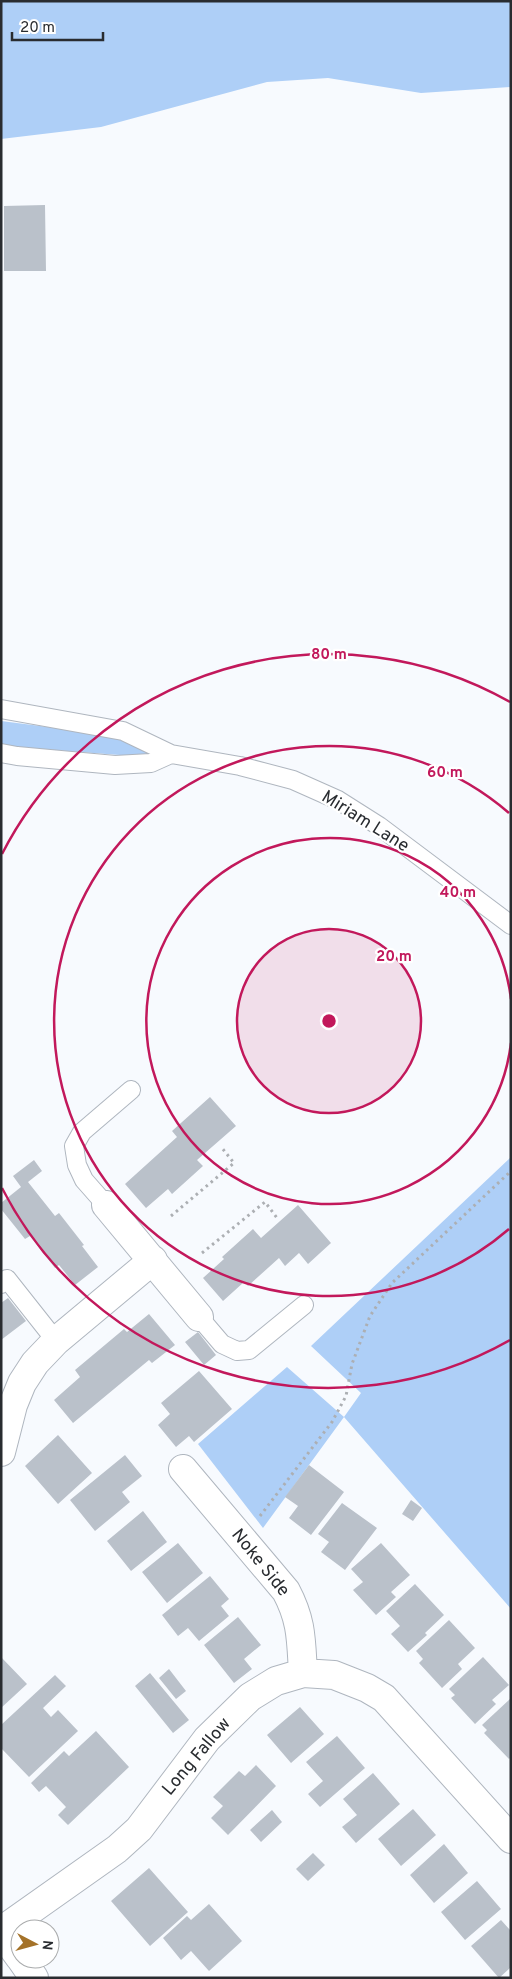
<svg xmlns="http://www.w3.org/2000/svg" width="512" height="1979" viewBox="0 0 512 1979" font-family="Overpass,sans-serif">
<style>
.green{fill:#aecff7}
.building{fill:#bac1ca}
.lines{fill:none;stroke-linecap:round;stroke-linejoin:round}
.service-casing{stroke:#afb6bf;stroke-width:20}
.minor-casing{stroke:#afb6bf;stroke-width:30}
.secondary-casing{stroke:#afb6bf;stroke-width:30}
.path{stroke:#acafb3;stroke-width:3;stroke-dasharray:2.5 4;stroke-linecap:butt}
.service{stroke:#fff;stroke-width:18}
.minor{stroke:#fff;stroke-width:28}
.secondary{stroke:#fff;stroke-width:28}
.ring{fill:none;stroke:#c2185b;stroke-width:2.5}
.labels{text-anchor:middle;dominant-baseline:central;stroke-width:4.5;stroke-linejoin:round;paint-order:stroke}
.street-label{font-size:18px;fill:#292c30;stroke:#fff}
.centre{fill:#c2185b;stroke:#fff;stroke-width:2.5}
.ring-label{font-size:15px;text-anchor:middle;font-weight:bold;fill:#c2185b;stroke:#fff;stroke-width:4.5;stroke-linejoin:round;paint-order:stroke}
</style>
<rect width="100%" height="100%" fill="#f7fafe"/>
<!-- green -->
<path class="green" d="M1 1H511V87L421 93 328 78 267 82 101 127 1 139Z
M1 721 103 734 130 740 153 752 146 757 1 746Z
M511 1157V1609L344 1417 263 1528 198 1444 287 1367 344 1417 361 1393 311 1346Z"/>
<!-- building -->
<path class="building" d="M45 205 46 271H4V206Z
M210 1097 236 1126 197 1160 203 1166 172 1194 168 1189 146 1208 125 1184 177 1137 172 1131Z
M34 1160 42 1171 28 1182 55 1216 59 1213 84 1245 82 1246 98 1267 75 1285 59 1265 55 1268 30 1236 25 1239 1 1209V1203L21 1187 13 1176Z
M298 1205 331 1243 308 1264 299 1253 285 1266 279 1258 248 1286 244 1282 223 1301 203 1278 224 1259 222 1257 253 1229 261 1238Z
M8 1298 26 1321 1 1340V1303Z
M149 1314 175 1345 152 1363 149 1360 73 1423 54 1400 80 1377 75 1370 124 1329 127 1332Z
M198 1332 216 1355 204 1365 185 1342Z
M199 1371 232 1409 194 1442 189 1436 176 1447 158 1425 170 1414 161 1403Z
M58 1435 92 1473 58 1504 25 1466Z
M125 1455 142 1476 122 1492 130 1502 95 1531 70 1500Z
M309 1465 344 1492 311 1535 289 1518 298 1506 285 1497Z
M411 1500 422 1508 413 1521 402 1514Z
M342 1503 377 1528 345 1570 321 1552 329 1542 318 1534Z
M143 1511 167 1542 131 1571 107 1541Z
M178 1543 203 1573 167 1603 142 1572Z
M381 1543 410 1575 391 1592 396 1597 376 1615 353 1590 363 1582 351 1569Z
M210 1576 229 1599 221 1606 229 1616 199 1641 188 1628 178 1636 162 1615Z
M415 1584 444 1615 425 1633 427 1635 408 1652 391 1634 400 1626 386 1611Z
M238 1617 261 1645 244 1659 252 1669 234 1683 204 1645Z
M449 1620 475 1648 458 1664 462 1669 442 1688 419 1663 423 1659 416 1651Z
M1 1657 27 1684 1 1708Z
M483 1657 509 1685 492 1700 496 1704 475 1724 451 1698 455 1695 449 1689Z
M169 1669 186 1691 176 1699 159 1678Z
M150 1673 189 1720 173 1733 135 1686Z
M55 1675 66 1686 43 1708 51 1717 58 1710 78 1731 29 1777 1 1748V1725Z
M511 1698V1757L509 1759 484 1733 487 1730 482 1725Z
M300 1707 324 1734 291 1763 267 1735Z
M96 1731 129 1767 68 1825 58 1815 66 1807 46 1786 39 1792 31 1783 64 1751 69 1756Z
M337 1736 365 1768 320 1807 308 1794 323 1781 306 1762Z
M256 1765 276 1786 228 1835 211 1818 223 1806 213 1797 239 1771 245 1776Z
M373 1773 400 1804 356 1843 342 1827 357 1815 343 1799Z
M413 1809 436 1835 401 1866 378 1839Z
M272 1810 282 1822 261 1842 250 1830Z
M444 1844 468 1873 434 1903 410 1875Z
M313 1853 325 1865 308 1881 296 1869Z
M149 1868 188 1912 150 1946 111 1901Z
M477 1881 501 1909 465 1940 441 1912Z
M209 1904 242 1941 209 1971 191 1951 181 1960 163 1938 187 1916 191 1920Z
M501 1920 511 1931V1967L499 1978 471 1946Z"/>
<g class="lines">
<defs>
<path id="service" d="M1 709 123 731 171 754 240 766 293 780 338 800 379 826 511 925
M1 753 17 756 115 765 151 763 171 754
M106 1205 84 1180 77 1165 74 1146 82 1132 131 1090
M1 1284 7 1279 56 1341
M199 1317 222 1344 237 1351 249 1350 304 1305"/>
<path id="minor" d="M106 1205 199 1317
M1 1452 13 1405 22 1383 35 1363 56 1341 153 1260
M183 1469 286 1591C302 1621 301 1640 303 1673
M1 1931 117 1849 139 1829 207 1739 250 1697 276 1681 303 1673 334 1675 367 1688 384 1698 511 1839"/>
<path id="secondary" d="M1 1932 20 1958
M21 1959 34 1978"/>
</defs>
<!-- service casing -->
<use href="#service" class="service-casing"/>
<!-- minor casing -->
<use href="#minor" class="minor-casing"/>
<!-- secondary casing -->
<use href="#secondary" class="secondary-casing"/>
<!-- path -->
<path class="path" d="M171 1216 234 1163 222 1148
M202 1253 265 1202 277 1218
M260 1516 332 1422 346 1396 352 1364 370 1316 392 1283 511 1171"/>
<!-- service -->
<use href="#service" class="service"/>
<!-- minor -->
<use href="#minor" class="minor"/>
<!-- secondary -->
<use href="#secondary" class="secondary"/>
</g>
<!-- distance rings -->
<circle cx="329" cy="1021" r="92" fill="#c2185b" fill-opacity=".12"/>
<g class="ring">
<circle cx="329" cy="1021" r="92"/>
<path d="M511 1043A183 183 0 1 1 511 999"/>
<path d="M509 1229A275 275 0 1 1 509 813"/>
<path d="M510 1340A367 367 0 0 1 2 1188M2 854A367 367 0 0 1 510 702"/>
</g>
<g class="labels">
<!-- street labels -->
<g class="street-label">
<text transform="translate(365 822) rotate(32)">Miriam Lane</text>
<text transform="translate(260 1563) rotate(51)">Noke Side</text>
<text transform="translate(197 1757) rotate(-50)">Long Fallow</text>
</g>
</g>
<circle cx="329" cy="1021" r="8" class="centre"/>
<g class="ring-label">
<text x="329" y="659">80 m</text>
<text x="445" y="777">60 m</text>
<text x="458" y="897">40 m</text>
<text x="394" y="961">20 m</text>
</g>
<!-- border -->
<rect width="512" height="1979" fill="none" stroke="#292c30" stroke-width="5"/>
<!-- north arrow -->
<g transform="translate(35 1944) rotate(96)"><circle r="24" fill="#ffffff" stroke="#a9abac"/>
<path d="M0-4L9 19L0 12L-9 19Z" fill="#a47229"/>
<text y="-8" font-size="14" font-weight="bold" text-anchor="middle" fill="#292c30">N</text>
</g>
<!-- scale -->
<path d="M12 32v8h91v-8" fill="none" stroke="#292c30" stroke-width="2.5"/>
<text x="20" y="32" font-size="15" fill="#292c30" stroke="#ffffff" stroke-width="4" paint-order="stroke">20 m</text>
</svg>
